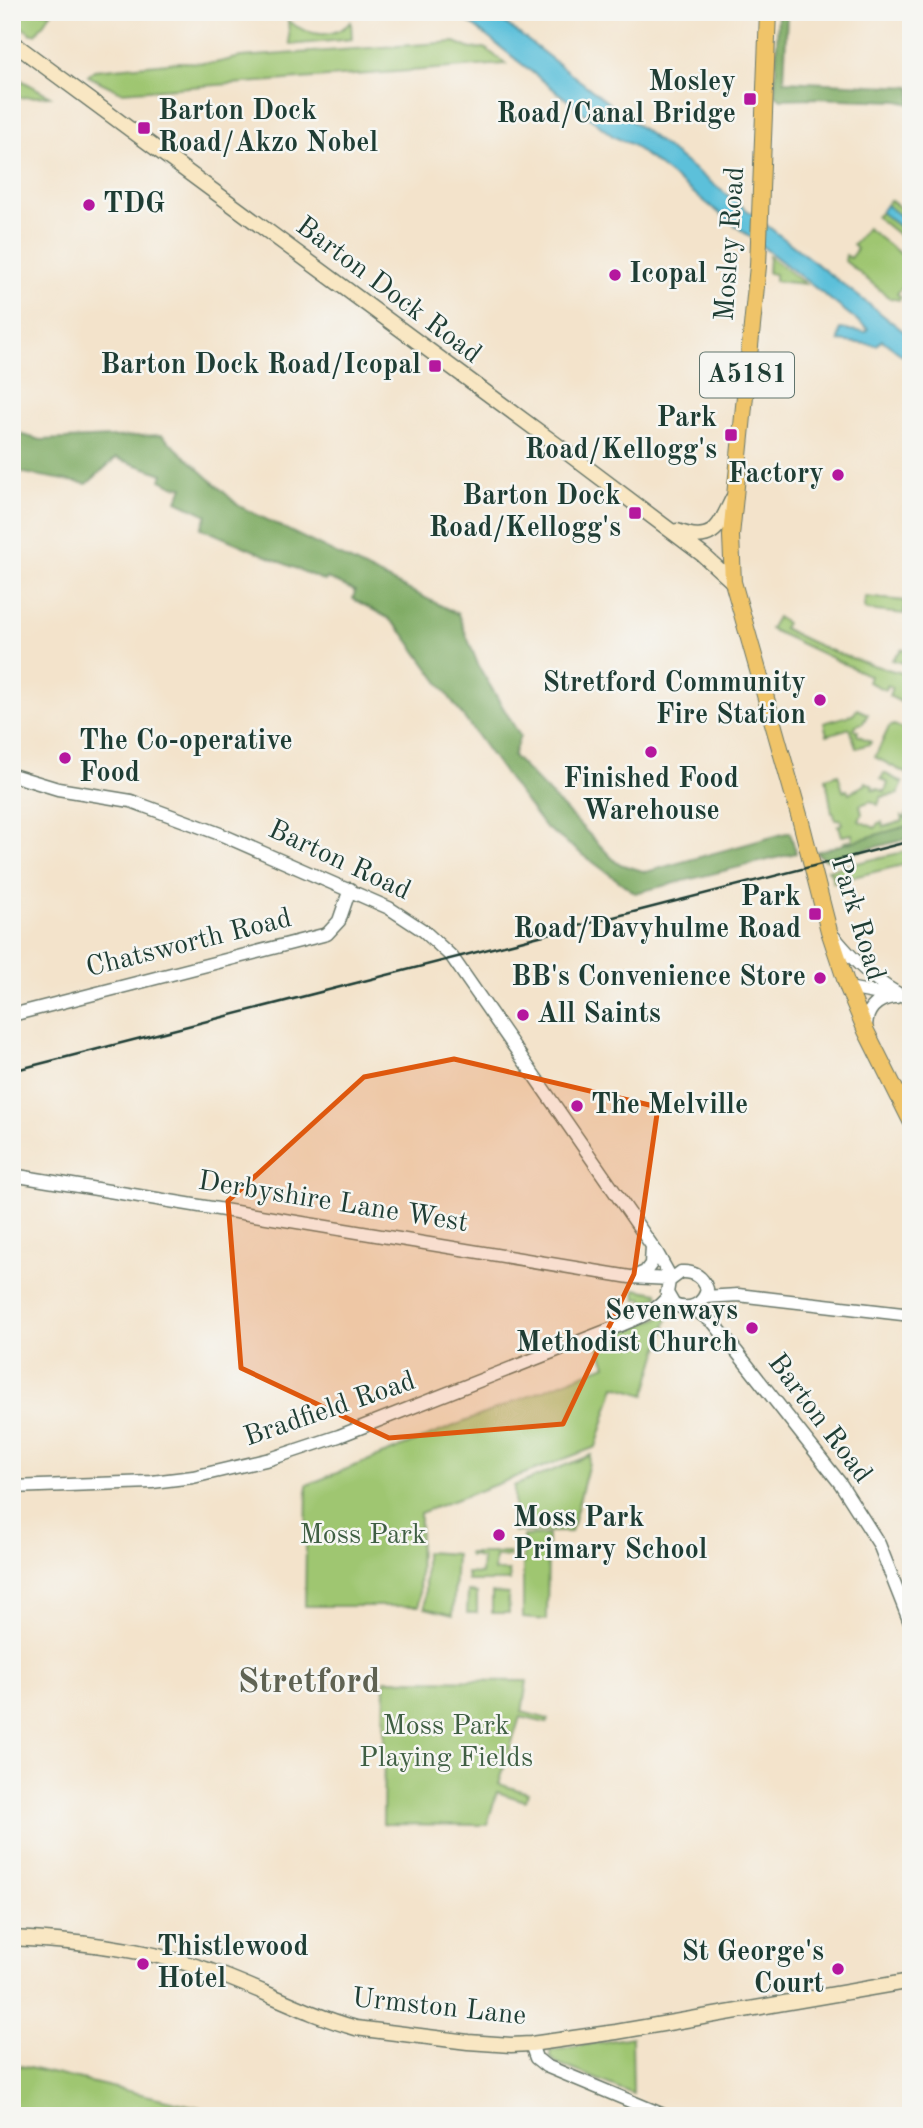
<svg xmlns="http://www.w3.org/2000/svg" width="923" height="2128" viewBox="0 0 923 2128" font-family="'Old Standard TT',serif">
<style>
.green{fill:#9fc671;stroke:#5f8252;stroke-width:2}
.forest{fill:#7fab63;stroke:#4f744c;stroke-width:2}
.water{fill:#5cc0da;stroke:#3e7e87;stroke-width:2}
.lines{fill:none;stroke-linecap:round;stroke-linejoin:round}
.tertiary-casing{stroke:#697769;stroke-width:15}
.secondary-casing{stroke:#697769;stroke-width:17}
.primary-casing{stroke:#697769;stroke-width:18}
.tertiary{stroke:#fff;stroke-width:12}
.secondary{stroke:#f9e7c3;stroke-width:14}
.primary{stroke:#f0c469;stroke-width:16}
.rail{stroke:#1f3d34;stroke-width:2.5}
.marked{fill:#de580e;fill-opacity:0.2;stroke:#de580e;stroke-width:5;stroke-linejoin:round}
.poi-dot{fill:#b5179e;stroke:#f6f6f2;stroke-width:2.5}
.labels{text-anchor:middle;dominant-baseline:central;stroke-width:5;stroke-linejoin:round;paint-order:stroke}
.shield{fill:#f6f6f2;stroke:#60746d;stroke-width:2}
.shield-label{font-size:26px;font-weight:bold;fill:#1f3d34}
.poi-label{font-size:28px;font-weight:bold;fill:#1f3d34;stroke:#f6f6f2;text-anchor:end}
.street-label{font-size:28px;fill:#1f3d34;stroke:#f6f6f2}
.park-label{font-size:28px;fill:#3f5f43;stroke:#f6f6f2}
.district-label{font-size:35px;font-weight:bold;fill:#5f6252;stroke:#f6f6f2}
</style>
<rect width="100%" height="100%" fill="#f6f6f2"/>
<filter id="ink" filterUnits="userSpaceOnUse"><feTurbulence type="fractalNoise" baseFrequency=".0143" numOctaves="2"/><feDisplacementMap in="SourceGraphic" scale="14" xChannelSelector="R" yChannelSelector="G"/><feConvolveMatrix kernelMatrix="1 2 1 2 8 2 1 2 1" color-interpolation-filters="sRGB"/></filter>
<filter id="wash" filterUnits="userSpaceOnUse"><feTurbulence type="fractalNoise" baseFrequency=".00686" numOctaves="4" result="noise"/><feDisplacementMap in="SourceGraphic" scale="28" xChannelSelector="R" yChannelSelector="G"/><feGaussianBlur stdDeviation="1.57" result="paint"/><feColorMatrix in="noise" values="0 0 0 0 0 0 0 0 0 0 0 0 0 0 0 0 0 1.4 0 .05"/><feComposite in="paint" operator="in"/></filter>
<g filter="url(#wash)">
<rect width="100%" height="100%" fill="#f3e3cb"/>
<!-- green -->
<path class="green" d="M12 12H52L36 34H32L12 21Z
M288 21C308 35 331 41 351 22L352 39 290 45Z
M455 42 471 49 485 48 506 64 121 92 88 76 94 70 179 62 215 63 241 57Z
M12 75 50 96 12 98Z
M890 200 911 216 910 223 886 205Z
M881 212 904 230 900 236 876 217Z
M867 228 911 262V274L897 294 901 297 899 300 890 298 845 261 846 255 850 258 857 249 853 245Z
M769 256 805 284 775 281V274L768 273Z
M865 597 905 601 904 614 866 610 864 608Z
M777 617 786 623 783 628C823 650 866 665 911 675V695L907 693 903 703 889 696 892 687 887 685 885 690 868 682 870 676 770 629Z
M902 649 911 651V665L892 660Z
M857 709 868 714 863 723 856 725 854 729 858 731 857 735 871 742 870 744 856 748 850 728 827 735 824 723 854 714Z
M894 725 911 733V772L907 774 875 757 889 727Z
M884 773 903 783 898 794 881 797 878 805 871 801 860 805 862 814 859 821 875 828 878 823 882 822 883 827 903 821 902 816 906 818 907 814 911 816V825L845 844 844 842 853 840 852 834 842 836 839 826H837L842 824 840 819 835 820 834 813H832L826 778 838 774 843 791 847 790 849 793 865 785 866 782 873 786 872 789 876 790 877 788 885 792 888 783 881 779Z
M911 850V863L833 882 831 873 828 870Z
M635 1289 657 1293 659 1296 644 1304 642 1298 636 1300Z
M666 1315 668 1318 645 1395 615 1386 596 1447 420 1513 419 1606H305L307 1485 606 1365 597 1342Z
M591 1455 571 1532H514V1486Z
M548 1535 547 1620 523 1618V1536Z
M425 1552 456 1554 453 1615 425 1608Z
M468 1553H509L510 1557 495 1556 494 1571H509L510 1581H468L467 1573 481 1574 482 1558 476 1557 475 1555 469 1556Z
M468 1592 477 1593V1613H467Z
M492 1593 508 1594 509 1613H492Z
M385 1680 527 1681 522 1712 548 1719 547 1723 520 1717 499 1784 528 1793 525 1801 497 1792 487 1825 383 1824Z
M632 2037 633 2094 557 2063 550 2058V2051Z
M12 2064 236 2116H12Z"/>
<!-- forest -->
<path class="forest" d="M778 12H787L784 81 911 87V104L898 101 812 98 781 99 775 94Z
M12 432 41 440 162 435 239 506 458 614 479 667 520 736 513 756 617 863 646 872 790 832 796 853 635 893 544 826 509 780 403 633 388 618 353 599 355 591 327 578 325 581 201 528 207 515 177 501 183 487 173 486 161 480 163 474 116 458 87 484 12 471Z
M911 825V838L825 860 816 852Z"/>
<!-- water -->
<path class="water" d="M456 12H491L911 337V362L882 340 877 345 839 341 840 329 866 332 868 329 631 144 614 137Z
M886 205 910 223 904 230 881 212Z"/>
</g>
<g filter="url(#ink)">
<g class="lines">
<defs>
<path id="tertiary" d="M12 775 58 789 131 801 220 834 389 908 424 931 452 957 657 1253 671 1278
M834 937C856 963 877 984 908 999
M848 988 896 997
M12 1015 327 934 339 921 350 889
M866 1030C865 1011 875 1000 893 997
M12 1175 630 1277 671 1279
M681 1272C694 1271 703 1277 707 1289 704 1305 689 1311 674 1305L667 1293 669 1281Z
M633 1277 645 1272 651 1264 652 1246
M705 1297 738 1295 911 1315
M691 1307 714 1323 840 1483 879 1544 911 1625
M12 1487 152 1482 193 1477 270 1459 339 1436 621 1325C637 1318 658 1311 668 1296
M531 2044 536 2058 546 2066 666 2116"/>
<path id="secondary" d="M12 42 557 445 703 555 733 582
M677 531C713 545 719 527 733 498
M12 1938C76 1941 141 1948 202 1968 254 1985 302 2013 356 2028L468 2042 511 2045 531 2044 616 2032 911 1981"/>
<path id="primary" d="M768 12 758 266 731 536 733 582 801 822 829 931 848 988 866 1031 911 1121"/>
</defs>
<!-- tertiary casing -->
<use href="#tertiary" class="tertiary-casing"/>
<!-- secondary casing -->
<use href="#secondary" class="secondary-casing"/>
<!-- primary casing -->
<use href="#primary" class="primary-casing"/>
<!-- tertiary -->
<use href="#tertiary" class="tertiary"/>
<!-- secondary -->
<use href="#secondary" class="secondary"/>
<!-- primary -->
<use href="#primary" class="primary"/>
<!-- rail -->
<path class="rail" d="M12 1071 911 841"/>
</g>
</g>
<!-- marked area -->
<path class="marked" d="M454 1059 658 1107 634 1274 563 1424 389 1438 241 1368 228 1201 364 1077Z"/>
<!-- markers -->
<g class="poi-dot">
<rect x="743" y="92" width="14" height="14" rx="3.5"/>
<rect x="137" y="121" width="14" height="14" rx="3.5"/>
<circle cx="89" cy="205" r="7"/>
<circle cx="615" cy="275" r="7"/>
<rect x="428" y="359" width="14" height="14" rx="3.5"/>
<rect x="724" y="428" width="14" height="14" rx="3.5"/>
<circle cx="838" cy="475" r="7"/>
<rect x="628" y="506" width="14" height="14" rx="3.5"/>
<circle cx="820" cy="700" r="7"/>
<circle cx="651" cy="752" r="7"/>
<circle cx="65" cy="758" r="7"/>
<rect x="808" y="907" width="14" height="14" rx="3.5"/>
<circle cx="820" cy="978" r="7"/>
<circle cx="523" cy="1015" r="7"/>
<circle cx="577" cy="1106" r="7"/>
<circle cx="752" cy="1328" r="7"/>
<circle cx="499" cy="1535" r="7"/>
<circle cx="143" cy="1964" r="7"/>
<circle cx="838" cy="1969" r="7"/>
</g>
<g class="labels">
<!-- shield labels -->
<rect class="shield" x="700" y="352.5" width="94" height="45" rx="5"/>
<g class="shield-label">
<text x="747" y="375">A5181</text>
</g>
<!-- poi labels -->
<g class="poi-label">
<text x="736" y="83">Mosley<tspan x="736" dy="32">Road/Canal Bridge</tspan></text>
<text x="158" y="112" text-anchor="start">Barton Dock<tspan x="158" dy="32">Road/Akzo Nobel</tspan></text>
<text x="103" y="205" text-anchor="start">TDG</text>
<text x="629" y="275" text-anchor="start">Icopal</text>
<text x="421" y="366">Barton Dock Road/Icopal</text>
<text x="717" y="419">Park<tspan x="717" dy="32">Road/Kellogg's</tspan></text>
<text x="824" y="475">Factory</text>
<text x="621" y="497">Barton Dock<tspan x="621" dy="32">Road/Kellogg's</tspan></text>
<text x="806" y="684">Stretford Community<tspan x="806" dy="32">Fire Station</tspan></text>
<text x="79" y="742" text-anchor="start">The Co-operative<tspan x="79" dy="32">Food</tspan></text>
<text x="651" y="780" text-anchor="middle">Finished Food<tspan x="651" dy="32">Warehouse</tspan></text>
<text x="801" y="898">Park<tspan x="801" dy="32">Road/Davyhulme Road</tspan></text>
<text x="806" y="978">BB's Convenience Store</text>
<text x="537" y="1015" text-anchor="start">All Saints</text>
<text x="591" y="1106" text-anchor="start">The Melville</text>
<text x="738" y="1312">Sevenways<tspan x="738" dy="32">Methodist Church</tspan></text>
<text x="513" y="1519" text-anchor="start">Moss Park<tspan x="513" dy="32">Primary School</tspan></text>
<text x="157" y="1948" text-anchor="start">Thistlewood<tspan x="157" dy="32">Hotel</tspan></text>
<text x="824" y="1953">St George's<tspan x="824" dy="32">Court</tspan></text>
</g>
<!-- street labels -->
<g class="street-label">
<text transform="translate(731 244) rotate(-86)">Mosley Road</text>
<text transform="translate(388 291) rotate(37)">Barton Dock Road</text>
<text transform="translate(339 861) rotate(25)">Barton Road</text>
<text transform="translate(857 919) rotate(73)">Park Road</text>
<text transform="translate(189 944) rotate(-14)">Chatsworth Road</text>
<text transform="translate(333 1203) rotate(9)">Derbyshire Lane West</text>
<text transform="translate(330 1410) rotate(-19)">Bradfield Road</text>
<text transform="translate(819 1419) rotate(53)">Barton Road</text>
<text transform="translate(439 2008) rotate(6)">Urmston Lane</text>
</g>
<!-- park labels -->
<g class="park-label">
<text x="363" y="1536">Moss Park</text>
<text x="446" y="1727">Moss Park<tspan x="446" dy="32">Playing Fields</tspan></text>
</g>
<!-- district labels -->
<g class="district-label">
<text x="309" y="1682">Stretford</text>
</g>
</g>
<!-- margin -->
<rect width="923" height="2128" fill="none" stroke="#f6f6f2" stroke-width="42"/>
</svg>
